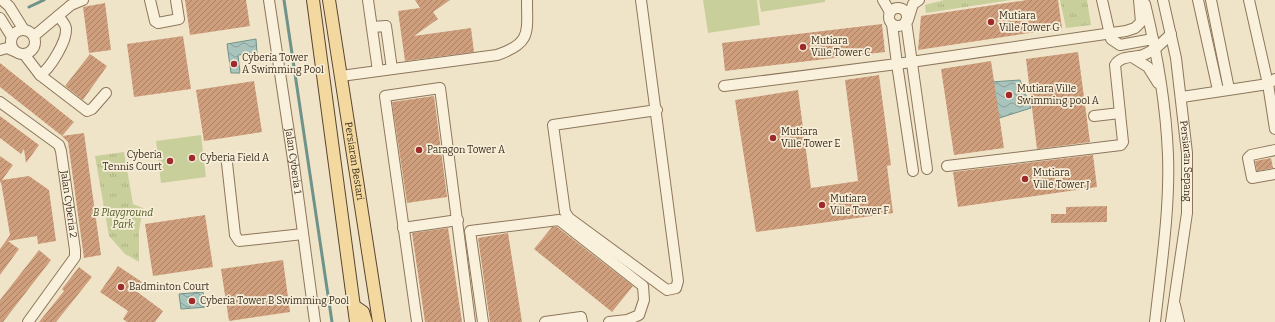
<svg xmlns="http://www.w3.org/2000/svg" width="1275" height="322" viewBox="0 0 1275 322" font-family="Bitter,serif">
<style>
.park{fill:url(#park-tufts)}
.pitch{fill:#c9cf9b}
.water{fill:url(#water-waves);stroke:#6f938a}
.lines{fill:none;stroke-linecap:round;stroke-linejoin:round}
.stream{stroke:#6f938a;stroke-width:3}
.building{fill:url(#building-hatch)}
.minor-casing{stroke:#8d765c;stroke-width:12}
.major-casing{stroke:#5b4430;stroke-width:14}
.minor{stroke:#faf1dc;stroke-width:10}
.major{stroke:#f3d9a0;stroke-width:12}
.poi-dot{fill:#9e2a2b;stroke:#f7eed8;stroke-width:1.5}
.labels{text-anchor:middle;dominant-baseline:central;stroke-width:3.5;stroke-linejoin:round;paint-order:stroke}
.poi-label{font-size:10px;fill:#3d2e20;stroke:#f7eed8;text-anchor:start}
.street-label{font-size:10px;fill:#3d2e20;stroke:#f7eed8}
.park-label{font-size:10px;font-style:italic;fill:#4d5a26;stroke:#f7eed8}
</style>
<defs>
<pattern id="park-tufts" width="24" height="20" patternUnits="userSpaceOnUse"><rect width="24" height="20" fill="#c9cf9b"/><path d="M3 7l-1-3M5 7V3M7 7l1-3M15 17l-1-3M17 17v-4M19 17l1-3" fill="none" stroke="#aeb285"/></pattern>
<pattern id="water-waves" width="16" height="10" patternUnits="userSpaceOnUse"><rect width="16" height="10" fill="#a9c4bc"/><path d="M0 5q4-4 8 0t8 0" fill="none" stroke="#8ba098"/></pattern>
<pattern id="building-hatch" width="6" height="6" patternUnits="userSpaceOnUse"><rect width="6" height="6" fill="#cf9f7d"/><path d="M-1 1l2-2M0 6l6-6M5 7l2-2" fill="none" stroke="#a98266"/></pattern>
</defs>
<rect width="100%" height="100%" fill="#f0e4c8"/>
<!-- park -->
<path class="park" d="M944 0H1011L926 13 925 5Z
M1060 0H1087L1091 25 1066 28Z
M124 152 133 204 143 208 139 231V262L125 254 109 236 95 156Z"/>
<!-- pitch -->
<path class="pitch" d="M703 0H757L760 25 708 33Z
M759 0H825V2L761 12Z
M201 135 206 177 161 183 156 141Z"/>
<!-- water -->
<path class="water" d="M256 39 257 53 238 55 240 73H231L227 44Z
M1020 80 1031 108 993 120 991 82Z
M203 292 207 307 181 309 179 294Z"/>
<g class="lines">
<!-- stream -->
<path class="stream" d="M284 0 332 322
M29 7 44 0"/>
</g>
<!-- building -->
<path class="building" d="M185 0H246L250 26 190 35Z
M415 0H450L433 12 438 19 414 36 471 28 474 52 405 61 398 11 420 8Z
M1027 0H1058L1062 28 918 50 921 16Z
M105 3 111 50 89 53 83 7Z
M882 24 885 52 725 71 722 43Z
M183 36 191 89 134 97 127 44Z
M1078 52 1090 142 1037 149 1026 59Z
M90 54 107 66 83 100 65 86Z
M991 61 1004 148 954 155 941 69Z
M0 63 74 122 62 136 0 87Z
M879 75 891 165 887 166 893 213 756 232 735 100 798 90 811 188 858 181 845 80Z
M254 81 262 132 204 141 196 90Z
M434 96 447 197 407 203 392 102Z
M0 116 39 145 26 163 24 149 21 154 0 138Z
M84 133 101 255 84 258 68 142 62 136Z
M1093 155 1097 187 958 207 953 172Z
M0 156 13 165 2 180 29 176 49 190 56 241 38 244 37 236 8 241 19 249 0 275V249L10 235 1 182 0 183Z
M1271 158 1273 168 1257 171 1255 161Z
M1107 206V222L1051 223V214H1066V207Z
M205 215 213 267 153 276 145 224Z
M552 227H557L633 286 612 312 534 249Z
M448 228 462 322H425L412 233Z
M508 233 522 322H490L478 238Z
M39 250 51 260 3 322H0V300Z
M283 260 290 312 229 321 221 269Z
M118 266 142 282 136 291 163 311 155 322H127L123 319 128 311 100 292Z
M79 267 92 277 56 322H39L64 291 62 289Z"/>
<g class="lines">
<defs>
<g id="minor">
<path d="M2 0 9 6 24 30"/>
<path d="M150 0 155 21 158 23 179 19 176 0"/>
<path id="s1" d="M269 0 294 166 315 322"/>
<path d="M368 0 378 71"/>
<path d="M641 0 678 281 676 288 667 290 569 218 565 212 553 125 657 110"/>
<path d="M883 0 890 12"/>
<path d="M1102 0 1111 39 1120 45 1153 39"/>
<path id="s2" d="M1163 0 1176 58 1187 153V213L1171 322"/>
<path d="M1198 0 1218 90"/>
<path d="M1211 0 1229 89"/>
<path d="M1249 0 1268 84 1275 129"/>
<path d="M1145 4C1157 53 1166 104 1168 155 1170 210 1161 267 1155 322"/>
<circle cx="898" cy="17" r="9"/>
<path d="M0 18 12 37"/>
<path d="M908 20 913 4 919 0"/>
<path d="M906 21 927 169"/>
<path d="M372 27 386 26 392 69"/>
<circle cx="23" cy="42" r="12"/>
<path d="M34 36 71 5 83 0"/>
<path d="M0 50 7 48 14 51"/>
<path d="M24 54 40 75C50 69 67 41 66 29 66 24 61 20 58 16"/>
<path d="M1132 57 1148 67 1158 83"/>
<path d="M40 75 87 111 92 109 106 93"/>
<path d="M341 76 497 55C532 43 527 32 527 0"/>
<path d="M724 86 897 64 892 24"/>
<path d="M1182 97 1268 84 1275 79"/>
<path id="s3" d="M0 102 59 145 61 151 75 250V257L28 322"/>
<path d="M1094 116 1120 113"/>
<path d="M1275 150 1251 155 1248 158 1252 178 1275 174"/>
<path d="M227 163 235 235 239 241 303 234"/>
<path d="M947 166 1121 145 1123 142 1115 65C1121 55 1134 58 1143 55 1154 51 1163 42 1171 34"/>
<path d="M913 171 897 64 1126 31 1135 28 1141 22 1139 0"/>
<path d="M403 228 458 220"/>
<path d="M1175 305 1179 322"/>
<path d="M417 322 385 96 440 88 470 322"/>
<path d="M483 322 470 231 559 220 643 286 644 300 639 315 627 320 609 322"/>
<path d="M545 322 581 317 582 322"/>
</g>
<g id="major">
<path d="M313 0 356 322"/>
<path id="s4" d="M329 0 379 322"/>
<path d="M354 306 363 312 366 322"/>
</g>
</defs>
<!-- minor casing -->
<use href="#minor" class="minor-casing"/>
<!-- major casing -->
<use href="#major" class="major-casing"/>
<!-- minor -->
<use href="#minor" class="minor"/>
<!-- major -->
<use href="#major" class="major"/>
</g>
<!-- markers -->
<g class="poi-dot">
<circle cx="991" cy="22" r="4"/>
<circle cx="803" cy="47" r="4"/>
<circle cx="234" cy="64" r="4"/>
<circle cx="1009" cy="95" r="4"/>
<circle cx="773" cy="138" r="4"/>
<circle cx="419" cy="150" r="4"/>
<circle cx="192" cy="158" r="4"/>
<circle cx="170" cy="161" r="4"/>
<circle cx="1025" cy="179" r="4"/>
<circle cx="822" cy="205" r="4"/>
<circle cx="121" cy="287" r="4"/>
<circle cx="192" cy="301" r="4"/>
</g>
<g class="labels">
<!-- poi labels -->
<g class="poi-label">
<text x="999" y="16">Mutiara<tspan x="999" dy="12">Ville Tower G</tspan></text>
<text x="811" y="41">Mutiara<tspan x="811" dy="12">Ville Tower C</tspan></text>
<text x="242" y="58">Cyberia Tower<tspan x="242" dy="12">A Swimming Pool</tspan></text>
<text x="1017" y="89">Mutiara Ville<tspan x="1017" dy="12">Swimming pool A</tspan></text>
<text x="781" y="132">Mutiara<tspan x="781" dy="12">Ville Tower E</tspan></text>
<text x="427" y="150">Paragon Tower A</text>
<text x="162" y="155" text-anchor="end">Cyberia<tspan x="162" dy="12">Tennis Court</tspan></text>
<text x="200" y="158">Cyberia Field A</text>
<text x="1033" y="173">Mutiara<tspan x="1033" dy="12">Ville Tower J</tspan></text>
<text x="830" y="199">Mutiara<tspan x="830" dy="12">Ville Tower F</tspan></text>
<text x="129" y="287">Badminton Court</text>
<text x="200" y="301">Cyberia Tower B Swimming Pool</text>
</g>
<!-- street labels -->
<g class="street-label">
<text stroke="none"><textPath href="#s1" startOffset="163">Jalan Cyberia 1</textPath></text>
<text stroke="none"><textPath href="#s4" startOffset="163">Persiaran Bestari</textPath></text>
<text stroke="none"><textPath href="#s2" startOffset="163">Persiaran Sepang</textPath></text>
<text stroke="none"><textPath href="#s3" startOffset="133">Jalan Cyberia 2</textPath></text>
</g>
<!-- park labels -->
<g class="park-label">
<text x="123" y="213">B Playground<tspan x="123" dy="12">Park</tspan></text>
</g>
</g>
</svg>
